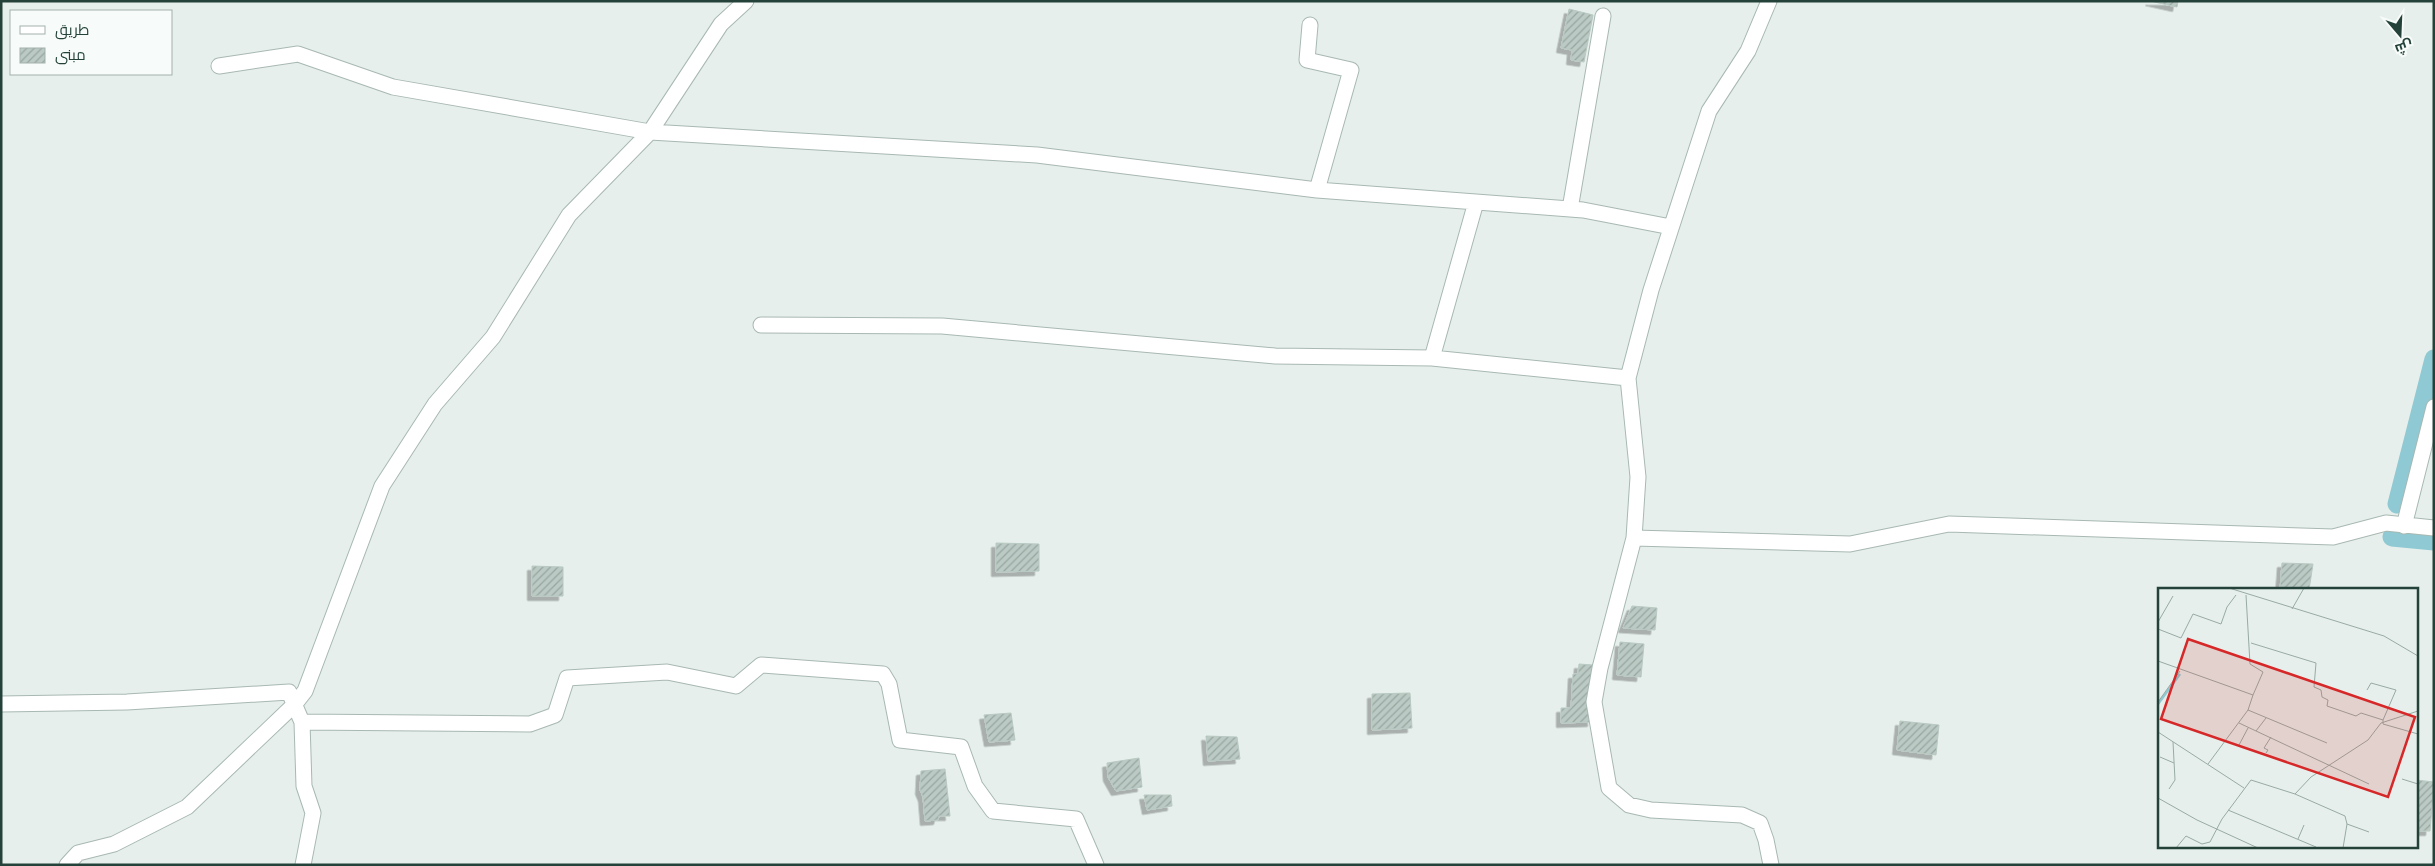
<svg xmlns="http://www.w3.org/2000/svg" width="2435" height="866" viewBox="0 0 2435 866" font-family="'Varela Round',Cairo,sans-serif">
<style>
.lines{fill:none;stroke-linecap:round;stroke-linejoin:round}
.canal{stroke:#8ec9d4;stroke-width:19}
.building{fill:url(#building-hatch);stroke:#b8c9c2;filter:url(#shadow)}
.minor-casing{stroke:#a8b8b2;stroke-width:17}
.minor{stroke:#fff;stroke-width:15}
.inset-river{fill:none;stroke:#8ec9d4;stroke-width:2.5}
.inset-road{fill:none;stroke:#98aaa4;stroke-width:1}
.view{fill:#d62828;fill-opacity:0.15;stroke:#d62828;stroke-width:2.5}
.inset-edge{fill:none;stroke:#24423a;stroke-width:2.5}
</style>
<defs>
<pattern id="building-hatch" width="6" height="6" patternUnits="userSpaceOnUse" patternTransform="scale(1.25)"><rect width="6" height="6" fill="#bbcac4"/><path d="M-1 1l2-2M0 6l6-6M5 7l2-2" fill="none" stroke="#98a6a0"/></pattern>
<filter id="shadow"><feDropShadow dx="-4.5" dy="4.5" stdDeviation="0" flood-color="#0004"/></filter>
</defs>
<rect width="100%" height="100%" fill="#e6efeb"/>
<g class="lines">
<!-- canal -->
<path class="canal" d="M2397 504 2434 359
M2392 537 2434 541"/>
</g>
<!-- building -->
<path class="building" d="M2150 1H2178L2177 7Z
M1569 9 1593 15 1584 62 1571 60 1572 50 1561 48Z
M996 543 1039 544V571L996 572Z
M2282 563 2313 564 2309 590H2280Z
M532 566 563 567V596H532Z
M1632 606 1657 608 1655 630 1623 628Z
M1620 642 1644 644 1641 677 1617 675Z
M1579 664 1593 665V676L1590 677 1592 722 1561 723V708H1571L1573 674H1578Z
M1410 693 1412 728 1372 730V694Z
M1011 713 1015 740 989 742 984 715Z
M1900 721 1939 725 1936 755 1897 750Z
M1206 736 1237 737 1240 759 1208 761Z
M1139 758 1142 787 1116 791 1108 777 1107 763Z
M945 769 950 816H939L938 820 925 821 923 797 920 790 921 771Z
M2416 780 2434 782 2430 831H2416Z
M1144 795H1171L1172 806 1147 810Z"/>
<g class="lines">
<defs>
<path id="minor" d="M1310 25 1307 60 1351 70 1317 190
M219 66 298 54 393 87 650 132 1037 155 1317 190 1583 210 1671 227
M1570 209 1603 16
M761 325 942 326 1275 356 1432 358 1628 378 1638 477 1634 538
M1432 358 1476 202
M1628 378 1651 290 1709 111 1748 51 1769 1
M2404 526 2434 407
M1 704 127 702 289 692 302 722 530 724 555 715 567 678 667 672 736 686 761 665 883 674 889 684 900 740 961 747 975 786 993 811 1076 819 1096 865
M302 722 304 786 313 813 303 865
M67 865 78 853 114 844 187 807 294 705 305 691 382 486 435 404 493 337 569 215 650 132 721 24 746 1
M1771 865 1766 840 1760 823 1742 815 1651 810 1629 805 1609 788 1594 702 1600 668 1634 538 1850 544 1949 524 2333 537 2386 523 2434 528"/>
</defs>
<!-- minor casing -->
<use href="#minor" class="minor-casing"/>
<!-- minor -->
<use href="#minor" class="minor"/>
</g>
<!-- overview -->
<g transform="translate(2158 588)">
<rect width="260" height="260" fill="#e6efeb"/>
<path class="inset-river" d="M0 116 22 86"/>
<path class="inset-road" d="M71 0 226 48 260 68M134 21 146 0M0 34 15 8M0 41 23 50 35 26 63 36 69 19 78 7M93 55 158 75 156 99 163 102 164 109 170 112 169 118 198 128 203 125 225 132V136L260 146M0 73 95 107 105 84 92 76 88 7M209 102 213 95 238 102 225 132M95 107 90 122 169 155M0 114 22 83M81 135 211 196M98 143 108 130M0 144 86 200M81 157 90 140M108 165 110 162 106 160 113 149M2 169 16 175M50 176 90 122M244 191 260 196M11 201 17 192 15 154M137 206 187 228 189 236 211 244M0 210 39 232 100 260M70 222 158 259M140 251 146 237M18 260 28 248 44 256 52 254 64 231 93 192 137 206 153 189 210 152 223 135 260 123M185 260 189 236"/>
<path class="view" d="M30 51 257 129 230 209 3 131Z"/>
<rect width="260" height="260" class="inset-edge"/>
</g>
<!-- border -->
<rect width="2435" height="866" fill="none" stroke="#24423a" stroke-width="5"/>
<!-- legend -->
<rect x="10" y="10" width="162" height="65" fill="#f7fbf9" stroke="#a3b1ad"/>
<rect x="20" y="26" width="25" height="8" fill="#ffffff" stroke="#a3b1ad"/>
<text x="55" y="35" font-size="15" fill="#24423a">طريق</text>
<rect x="20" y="48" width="25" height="15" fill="url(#building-hatch)" stroke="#a3b1ad"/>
<text x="55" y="60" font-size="15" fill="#24423a">مبنى</text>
<!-- north arrow -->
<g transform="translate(2400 35) rotate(161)" stroke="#f7fbf9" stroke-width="4" paint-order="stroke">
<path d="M0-4L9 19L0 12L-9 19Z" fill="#24423a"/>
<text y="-8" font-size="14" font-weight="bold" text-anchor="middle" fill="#24423a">ش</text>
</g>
</svg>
